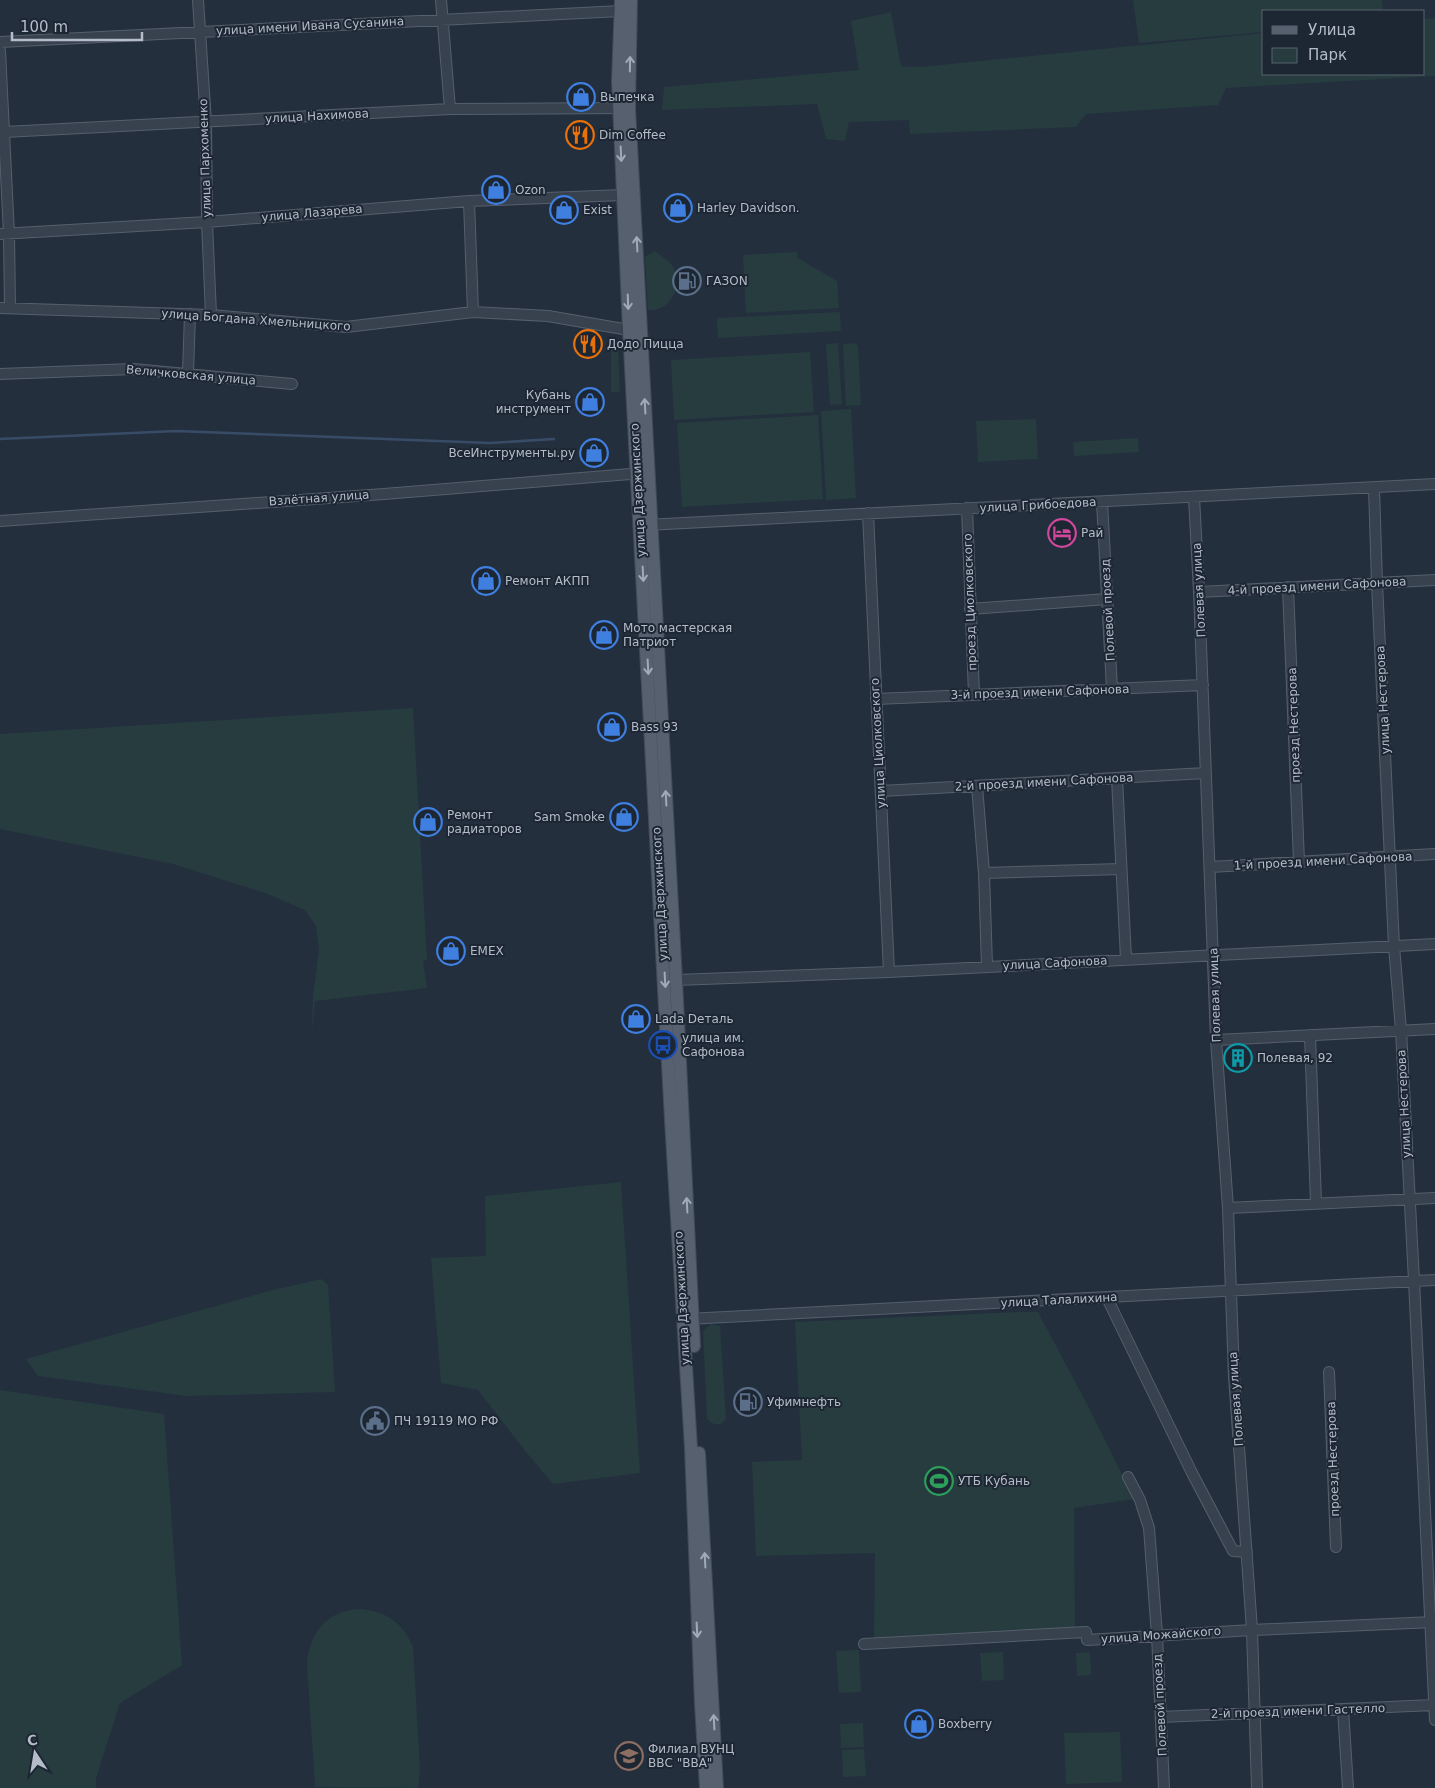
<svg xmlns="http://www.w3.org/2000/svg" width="1435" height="1788" viewBox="0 0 1435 1788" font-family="'DejaVu Sans',sans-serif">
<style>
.green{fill:#263c3f}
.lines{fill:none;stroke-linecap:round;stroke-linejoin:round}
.stream{stroke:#394c67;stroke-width:2.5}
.minor-casing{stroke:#565f6c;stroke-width:12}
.major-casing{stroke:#414a57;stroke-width:14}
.minor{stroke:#38414e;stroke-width:10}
.major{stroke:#56606e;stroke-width:12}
.oneway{stroke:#a1aab7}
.labels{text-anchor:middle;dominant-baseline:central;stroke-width:4;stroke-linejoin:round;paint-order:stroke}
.street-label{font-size:12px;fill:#b4bcc9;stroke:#1d2633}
.poi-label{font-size:12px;fill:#b4bcc9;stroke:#1d2633;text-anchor:start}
</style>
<rect width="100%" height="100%" fill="#242f3e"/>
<!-- green -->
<path class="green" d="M1133 0H1382L1383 11H1264V32L1139 43Z
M891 12 901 66 920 67 1264 33V74H1424V19L1435 18V76L1226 88 1218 105 1086 114 1076 127 910 134 909 120 849 122 845 141 826 139 817 104 662 110 664 87 859 70 851 21Z
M655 251C662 257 672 262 675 271 682 290 668 312 648 310L645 257Z
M797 252 798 258 837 281 839 308 746 313 743 255Z
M840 312 841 331 718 338 717 318Z
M611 342 618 345 620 392H611Z
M838 343 842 404 830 405 826 344Z
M855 343 858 346 861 405 846 406 843 344Z
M810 352 814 412 674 420 671 360Z
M851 409 856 498 826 500 821 411Z
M818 415 823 499 682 507 677 423Z
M1036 419 1038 459 978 462 976 421Z
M1138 438 1139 452 1074 456 1073 442Z
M413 708 427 960 423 961 427 988 315 1001 312 1031 313 997 319 950 316 926 305 910 265 893 173 864 0 829V734Z
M621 1182 640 1473 553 1484 526 1452 478 1390 441 1383 431 1258 486 1256 485 1196Z
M321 1279 328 1285 335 1392 187 1396 38 1376 26 1359 269 1291Z
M1020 1312H1038L1088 1406 1134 1499 1074 1508 1075 1629 874 1638 875 1553 756 1556 752 1462 802 1460 795 1322Z
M711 1324 720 1326 726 1418C721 1428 713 1425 707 1419L703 1331Z
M0 1390 164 1414 182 1665 120 1703 96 1778V1788H0Z
M360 1609C386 1611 403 1623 413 1647L420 1770 418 1788 315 1787 307 1664C309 1633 327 1610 360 1609Z
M859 1650 861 1692 839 1693 836 1651Z
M1003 1652 1004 1680 982 1681 980 1653Z
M1090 1652 1091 1675 1077 1676 1076 1653Z
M863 1723 864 1747 841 1748 840 1724Z
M1120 1732 1122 1782 1066 1784 1064 1733Z
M864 1749 866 1776 843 1777 842 1750Z"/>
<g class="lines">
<!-- stream -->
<path class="stream" d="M0 439 176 431 490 443 554 439"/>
<defs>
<path id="minor" d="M198 0 206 123 207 222 211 315
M441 0 450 109
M0 42 621 11 628 9
M0 51 9 234 10 308
M4 132 450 109 625 108
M469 201 473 312
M0 234 207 222 469 201 623 195
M0 308 211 315 346 327 473 312 548 316 629 330
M188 373 190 314
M0 374 133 369 292 384
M1374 488 1377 583 1394 946 1401 1030 1414 1281 1435 1720
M1194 497 1199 592 1216 1040 1228 1208 1234 1376 1252 1630 1257 1788
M1102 502 1112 689
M967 508 974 695
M868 513 889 972
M0 521 384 494 630 474 637 476
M646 525 1435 484
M1288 587 1299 862
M1199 592 1435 580
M970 609 1107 599
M876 699 1203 685
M1117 778 1126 959
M977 786 984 873 987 966
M881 791 1206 773
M1210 867 1435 854
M984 873 1121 869
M676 980 889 972 1435 944
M1310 1035 1316 1203
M1216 1040 1435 1029
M1228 1208 1435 1198
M1107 1298 1192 1473 1233 1551 1247 1552
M687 1319 1435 1280
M1329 1372 1336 1547
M1128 1477 1140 1500 1149 1528 1157 1635 1164 1788
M864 1644 1086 1632 1087 1640 1252 1630 1434 1622
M1343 1709 1348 1788
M1161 1717 1434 1705"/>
<path id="major" d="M621 0 618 81 629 330 671 1121 691 1448 701 1704 706 1788
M631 0 629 108 676 980 694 1346
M699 1453 717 1788"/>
</defs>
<!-- minor casing -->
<use href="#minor" class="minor-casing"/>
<!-- major casing -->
<use href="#major" class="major-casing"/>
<!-- minor -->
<use href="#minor" class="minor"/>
<!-- major -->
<use href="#major" class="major"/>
</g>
<!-- one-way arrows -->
<defs><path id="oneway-shaft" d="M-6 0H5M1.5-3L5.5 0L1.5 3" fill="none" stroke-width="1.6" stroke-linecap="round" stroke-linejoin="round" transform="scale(1.25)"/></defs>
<g class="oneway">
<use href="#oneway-shaft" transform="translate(630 64) rotate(-89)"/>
<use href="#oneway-shaft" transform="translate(621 154) rotate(87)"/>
<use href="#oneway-shaft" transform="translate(637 244) rotate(-93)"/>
<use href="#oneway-shaft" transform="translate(628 302) rotate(88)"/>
<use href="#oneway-shaft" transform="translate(645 406) rotate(-93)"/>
<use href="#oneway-shaft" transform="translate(643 574) rotate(87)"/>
<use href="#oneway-shaft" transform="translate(648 667) rotate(87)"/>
<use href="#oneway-shaft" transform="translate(666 798) rotate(-93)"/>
<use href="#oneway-shaft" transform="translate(665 980) rotate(87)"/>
<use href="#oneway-shaft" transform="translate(687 1205) rotate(-93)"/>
<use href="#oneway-shaft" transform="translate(705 1560) rotate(-93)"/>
<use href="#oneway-shaft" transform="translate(697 1630) rotate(87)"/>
<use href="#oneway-shaft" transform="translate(714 1722) rotate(-93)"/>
</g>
<!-- icons -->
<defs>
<symbol id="shop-ring" viewBox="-11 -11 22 22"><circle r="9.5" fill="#1d2633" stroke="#3f7fe0" stroke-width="1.5"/><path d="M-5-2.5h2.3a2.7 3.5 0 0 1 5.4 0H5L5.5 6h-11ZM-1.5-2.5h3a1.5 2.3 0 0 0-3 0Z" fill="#3f7fe0"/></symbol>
<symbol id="restaurant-ring" viewBox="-11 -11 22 22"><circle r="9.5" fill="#1d2633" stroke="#e8710a" stroke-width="1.5"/><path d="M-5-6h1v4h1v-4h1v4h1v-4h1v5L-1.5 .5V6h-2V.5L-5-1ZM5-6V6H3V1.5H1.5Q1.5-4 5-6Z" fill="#e8710a"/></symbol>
<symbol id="fuel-ring" viewBox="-11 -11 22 22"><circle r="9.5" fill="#1d2633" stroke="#5c6f8a" stroke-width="1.5"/><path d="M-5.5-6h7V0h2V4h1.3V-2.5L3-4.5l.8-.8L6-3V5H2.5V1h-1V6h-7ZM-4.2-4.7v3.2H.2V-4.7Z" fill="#5c6f8a"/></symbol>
<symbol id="hotel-ring" viewBox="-11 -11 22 22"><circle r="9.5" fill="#1d2633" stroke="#d1479c" stroke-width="1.5"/><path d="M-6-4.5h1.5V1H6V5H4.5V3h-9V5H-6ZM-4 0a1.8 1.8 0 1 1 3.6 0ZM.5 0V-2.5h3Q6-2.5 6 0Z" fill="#d1479c"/></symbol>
<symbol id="bus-ring" viewBox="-11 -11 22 22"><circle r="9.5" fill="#1d2633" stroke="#1a4fb4" stroke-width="1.5"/><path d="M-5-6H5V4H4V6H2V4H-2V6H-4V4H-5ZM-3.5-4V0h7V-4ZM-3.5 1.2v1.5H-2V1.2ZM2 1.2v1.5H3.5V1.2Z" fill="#1a4fb4"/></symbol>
<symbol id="building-ring" viewBox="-11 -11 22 22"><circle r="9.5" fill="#1d2633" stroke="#0f9aa8" stroke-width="1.5"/><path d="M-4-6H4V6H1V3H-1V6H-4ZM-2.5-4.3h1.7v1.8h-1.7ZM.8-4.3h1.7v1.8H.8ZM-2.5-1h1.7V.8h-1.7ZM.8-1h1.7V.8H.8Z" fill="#0f9aa8"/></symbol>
<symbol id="civic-ring" viewBox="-11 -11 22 22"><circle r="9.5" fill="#1d2633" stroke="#5c6f8a" stroke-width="1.5"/><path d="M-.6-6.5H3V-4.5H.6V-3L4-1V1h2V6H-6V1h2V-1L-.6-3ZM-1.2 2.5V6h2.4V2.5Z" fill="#5c6f8a"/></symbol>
<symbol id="stadium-ring" viewBox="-11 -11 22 22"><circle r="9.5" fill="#1d2633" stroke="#2e9e5b" stroke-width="1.5"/><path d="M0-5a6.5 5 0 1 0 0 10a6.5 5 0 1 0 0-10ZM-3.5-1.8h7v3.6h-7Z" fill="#2e9e5b"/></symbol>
<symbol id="university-ring" viewBox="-11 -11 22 22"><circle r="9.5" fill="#1d2633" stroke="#8d6e63" stroke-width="1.5"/><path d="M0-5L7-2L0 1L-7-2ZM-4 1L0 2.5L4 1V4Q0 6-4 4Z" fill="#8d6e63"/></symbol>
</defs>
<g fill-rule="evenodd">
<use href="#shop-ring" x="565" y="81" width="32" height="32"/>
<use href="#restaurant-ring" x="564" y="119" width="32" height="32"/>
<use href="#shop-ring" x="480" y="174" width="32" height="32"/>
<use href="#shop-ring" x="662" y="192" width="32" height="32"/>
<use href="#shop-ring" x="548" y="194" width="32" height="32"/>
<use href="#fuel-ring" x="671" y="265" width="32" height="32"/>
<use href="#restaurant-ring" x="572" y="328" width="32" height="32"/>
<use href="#shop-ring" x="574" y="386" width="32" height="32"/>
<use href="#shop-ring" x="578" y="437" width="32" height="32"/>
<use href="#hotel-ring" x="1046" y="517" width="32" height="32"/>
<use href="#shop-ring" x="470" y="565" width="32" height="32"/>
<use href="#shop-ring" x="588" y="619" width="32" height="32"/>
<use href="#shop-ring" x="596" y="711" width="32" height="32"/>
<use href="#shop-ring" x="608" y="801" width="32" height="32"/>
<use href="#shop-ring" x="412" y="806" width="32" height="32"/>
<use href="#shop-ring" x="435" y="935" width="32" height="32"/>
<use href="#shop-ring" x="620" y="1003" width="32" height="32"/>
<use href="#bus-ring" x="647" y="1029" width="32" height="32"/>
<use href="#building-ring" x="1222" y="1042" width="32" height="32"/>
<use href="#fuel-ring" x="732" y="1386" width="32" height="32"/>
<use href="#civic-ring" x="359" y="1405" width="32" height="32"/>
<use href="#stadium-ring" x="923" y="1465" width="32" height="32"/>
<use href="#shop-ring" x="903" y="1708" width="32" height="32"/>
<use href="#university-ring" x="613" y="1740" width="32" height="32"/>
</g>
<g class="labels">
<!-- street labels -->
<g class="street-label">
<text transform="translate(310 26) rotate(-3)">улица имени Ивана Сусанина</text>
<text transform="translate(317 116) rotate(-3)">улица Нахимова</text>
<text transform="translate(205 158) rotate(-92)">улица Пархоменко</text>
<text transform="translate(312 213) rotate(-5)">улица Лазарева</text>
<text transform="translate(256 320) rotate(4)">улица Богдана Хмельницкого</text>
<text transform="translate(191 375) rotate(5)">Величковская улица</text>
<text transform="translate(638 490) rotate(-93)">улица Дзержинского</text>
<text transform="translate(319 498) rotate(-4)">Взлётная улица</text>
<text transform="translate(1038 505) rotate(-3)">улица Грибоедова</text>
<text transform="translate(1317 586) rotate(-3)">4-й проезд имени Сафонова</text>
<text transform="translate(1199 590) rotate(-93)">Полевая улица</text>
<text transform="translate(970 602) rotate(-92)">проезд Циолковского</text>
<text transform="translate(1108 610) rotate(-93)">Полевой проезд</text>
<text transform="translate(1040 692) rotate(-2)">3-й проезд имени Сафонова</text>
<text transform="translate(1383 700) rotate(-93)">улица Нестерова</text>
<text transform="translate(1294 725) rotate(-92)">проезд Нестерова</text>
<text transform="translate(878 743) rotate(-93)">улица Циолковского</text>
<text transform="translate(1044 782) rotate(-3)">2-й проезд имени Сафонова</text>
<text transform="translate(1323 861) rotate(-3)">1-й проезд имени Сафонова</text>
<text transform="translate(660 894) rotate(-93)">улица Дзержинского</text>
<text transform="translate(1055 963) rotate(-3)">улица Сафонова</text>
<text transform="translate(1215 995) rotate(-92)">Полевая улица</text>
<text transform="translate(1404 1104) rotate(-93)">улица Нестерова</text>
<text transform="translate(682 1298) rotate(-93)">улица Дзержинского</text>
<text transform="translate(1059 1300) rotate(-3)">улица Талалихина</text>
<text transform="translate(1236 1399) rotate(-94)">Полевая улица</text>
<text transform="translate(1333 1459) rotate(-92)">проезд Нестерова</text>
<text transform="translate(1161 1635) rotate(-4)">улица Можайского</text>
<text transform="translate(1160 1705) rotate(-93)">Полевой проезд</text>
<text transform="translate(1298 1711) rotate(-2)">2-й проезд имени Гастелло</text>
</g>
<!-- poi labels -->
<g class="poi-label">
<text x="600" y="97">Выпечка</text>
<text x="599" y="135">Dim Coffee</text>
<text x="515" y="190">Ozon</text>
<text x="697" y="208">Harley Davidson.</text>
<text x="583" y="210">Exist</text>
<text x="706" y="281">ГАЗON</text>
<text x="607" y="344">Додо Пицца</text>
<text x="571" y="395" text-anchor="end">Кубань<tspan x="571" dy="14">инструмент</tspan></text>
<text x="575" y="453" text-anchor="end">ВсеИнструменты.ру</text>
<text x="1081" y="533">Рай</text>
<text x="505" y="581">Ремонт АКПП</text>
<text x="623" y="628">Мото мастерская<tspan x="623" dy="14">Патриот</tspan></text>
<text x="631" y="727">Bass 93</text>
<text x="447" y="815">Ремонт<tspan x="447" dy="14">радиаторов</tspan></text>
<text x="605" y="817" text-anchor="end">Sam Smoke</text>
<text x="470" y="951">EMEX</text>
<text x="655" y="1019">Lada Dеталь</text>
<text x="682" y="1038">улица им.<tspan x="682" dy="14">Сафонова</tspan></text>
<text x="1257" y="1058">Полевая, 92</text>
<text x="767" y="1402">Уфимнефть</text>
<text x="394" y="1421">ПЧ 19119 МО РФ</text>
<text x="958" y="1481">УТБ Кубань</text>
<text x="938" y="1724">Boxberry</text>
<text x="648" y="1749">Филиал ВУНЦ<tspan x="648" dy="14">ВВС "ВВА"</tspan></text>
</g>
</g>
<!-- legend -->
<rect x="1262" y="10" width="162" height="65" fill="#1d2633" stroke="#59626f"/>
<rect x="1272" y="26" width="25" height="8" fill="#56606e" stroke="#59626f"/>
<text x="1308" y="35" font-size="15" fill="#b4bcc9">Улица</text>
<rect x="1272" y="48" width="25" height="15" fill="#263c3f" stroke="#59626f"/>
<text x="1308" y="60" font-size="15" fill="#b4bcc9">Парк</text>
<!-- north arrow -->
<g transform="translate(35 1753) rotate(348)" stroke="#1d2633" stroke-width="4" paint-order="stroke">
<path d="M0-4L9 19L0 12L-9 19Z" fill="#b4bcc9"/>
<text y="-8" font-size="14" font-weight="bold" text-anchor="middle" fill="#b4bcc9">С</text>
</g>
<!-- scale -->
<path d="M12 32v8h130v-8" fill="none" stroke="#b4bcc9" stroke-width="2.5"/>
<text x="20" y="32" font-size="15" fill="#b4bcc9" stroke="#1d2633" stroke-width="4" paint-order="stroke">100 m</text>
</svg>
